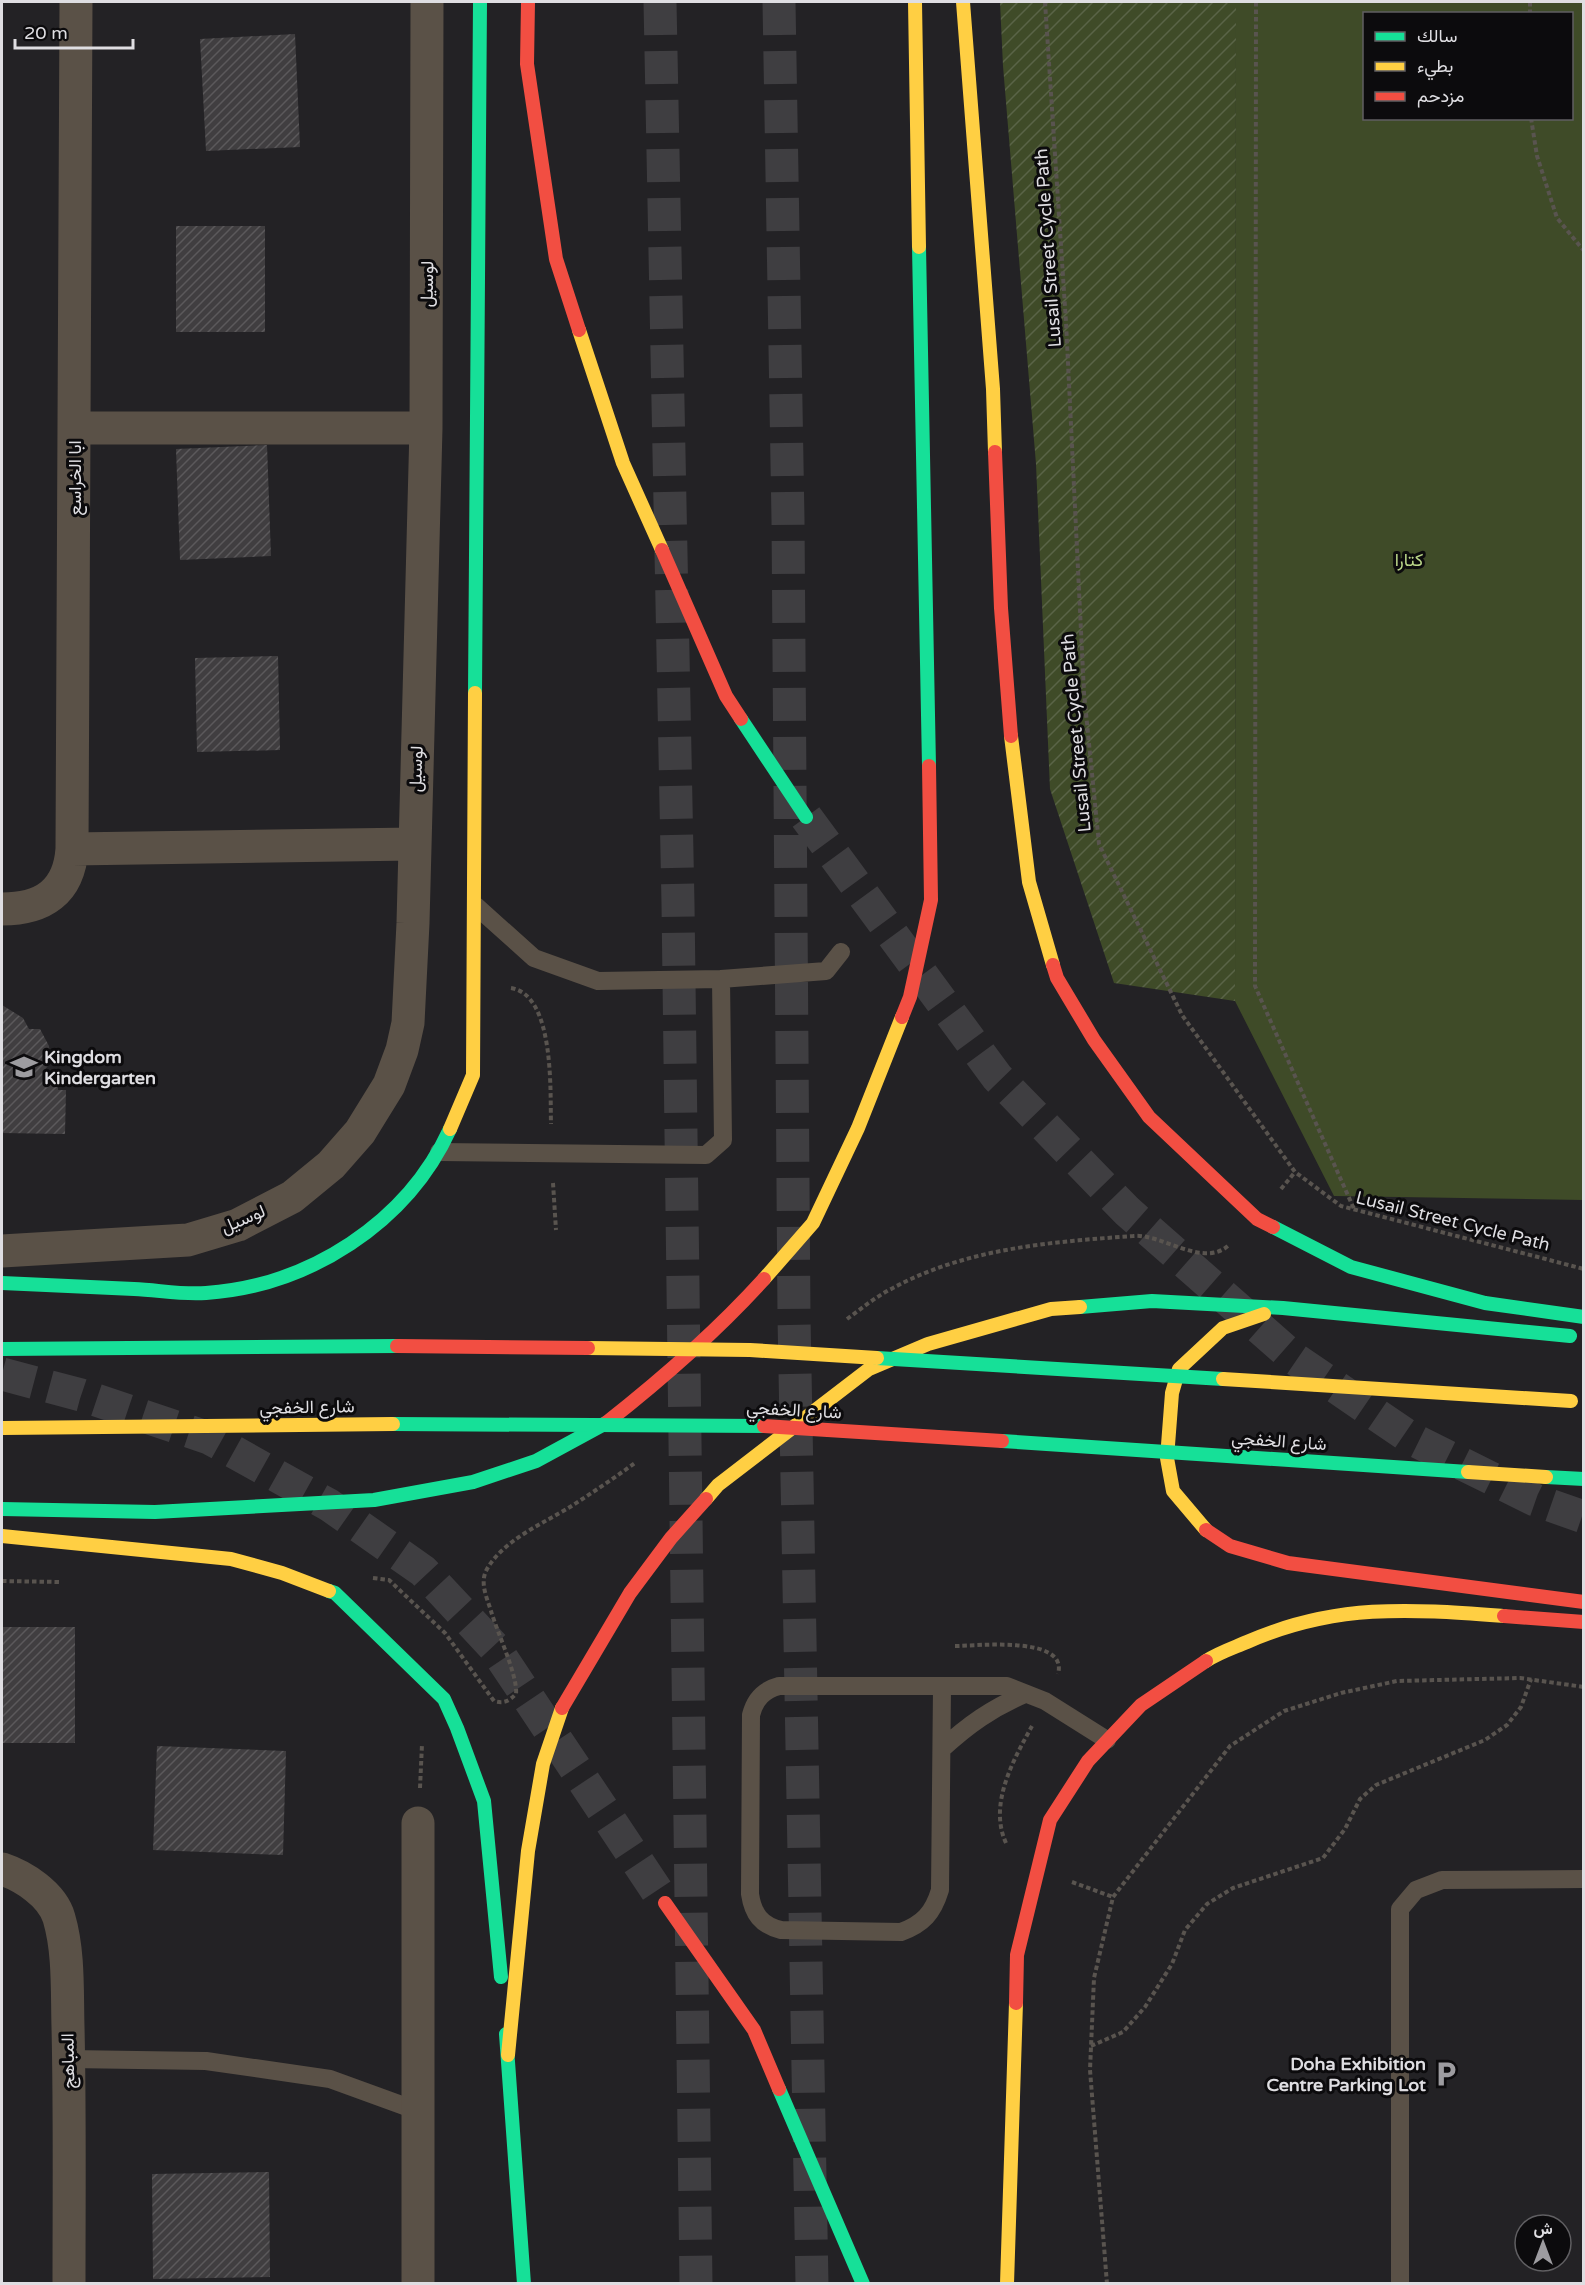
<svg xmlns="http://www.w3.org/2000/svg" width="1585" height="2285" viewBox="0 0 1585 2285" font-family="'Varela Round',Vazirmatn,sans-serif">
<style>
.park{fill:#3f4b28;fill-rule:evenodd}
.garden{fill:url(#garden-furrows)}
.building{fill:url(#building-hatch)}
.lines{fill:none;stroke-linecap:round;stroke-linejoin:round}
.highway-tunnel{stroke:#3f3e41;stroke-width:33;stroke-dasharray:33 16;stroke-linecap:butt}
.path{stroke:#59544f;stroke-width:4;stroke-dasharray:4.5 3;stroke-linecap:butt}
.lane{stroke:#5a5147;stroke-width:18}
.street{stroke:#5a5147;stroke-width:33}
.fast{stroke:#16e098;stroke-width:14}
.slow{stroke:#ffcf43;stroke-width:14}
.jam{stroke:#f24e42;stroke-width:14}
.fast-bridge{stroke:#16e098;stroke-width:14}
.slow-bridge{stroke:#ffcf43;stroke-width:14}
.jam-bridge{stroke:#f24e42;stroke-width:14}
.labels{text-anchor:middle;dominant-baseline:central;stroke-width:6;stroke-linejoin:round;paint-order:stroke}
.street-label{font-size:18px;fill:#dfdee2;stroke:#0c0b0d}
.park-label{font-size:18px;fill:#bcd88a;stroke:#0c0b0d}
.poi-label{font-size:18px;font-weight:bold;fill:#dfdee2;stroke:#0c0b0d;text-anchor:start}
</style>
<defs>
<pattern id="garden-furrows" width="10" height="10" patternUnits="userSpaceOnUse" patternTransform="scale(1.5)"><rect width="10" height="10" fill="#3f4b28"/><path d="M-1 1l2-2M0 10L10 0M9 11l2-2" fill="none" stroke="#5a6447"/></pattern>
<pattern id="building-hatch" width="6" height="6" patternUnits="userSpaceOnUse" patternTransform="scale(1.5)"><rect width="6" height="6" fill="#403e40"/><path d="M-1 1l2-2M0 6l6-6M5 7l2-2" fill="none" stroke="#5b595b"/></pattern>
</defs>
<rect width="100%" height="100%" fill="#232225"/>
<!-- park -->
<path class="park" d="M1236 2H1583V1200L1334 1196 1235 1001ZM1364 14H1572V118H1364Z"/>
<!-- garden -->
<path class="garden" d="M1000 2H1236L1235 1001 1114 983 1050 789 1036 464 1003 66Z"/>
<!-- building -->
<path class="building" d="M295 34 300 147 206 151 200 39Z
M176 226H265V332H176Z
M267 445 271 556 180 560 176 449Z
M278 656 280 750 197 752 195 658Z
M2 1005 23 1018 29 1029H40L49 1046 50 1063 44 1071 58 1072V1090H66L65 1134 2 1133Z
M2 1627H75V1743H2Z
M157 1746 286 1751 283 1855 153 1850Z
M269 2172 270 2277 153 2279 152 2174Z"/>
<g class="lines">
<!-- highway-tunnel -->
<path class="highway-tunnel" d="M660 2 678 904 696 2284
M779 2 788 520 794 1317 812 2284
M806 817 997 1077 1127 1211 1295 1359 1412 1439 1535 1500 1584 1517
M2 1374 81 1395 209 1438 329 1505 423 1571 495 1648 665 1903"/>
<!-- path -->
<path class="path" d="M1045 2 1066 322 1084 693 1099 844 1182 1015 1295 1172 1341 1206 1584 1269
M1256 2 1255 986 1354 1209
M1530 2V14
M1531 118 1537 156 1557 218 1584 251
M511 988C555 995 550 1092 551 1124
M553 1183 556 1230
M1281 1189 1295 1172
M847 1319C862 1308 877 1296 893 1288 967 1248 1051 1242 1133 1236 1162 1233 1203 1269 1229 1245
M373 1578 389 1580 445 1633 494 1701C504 1704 509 1701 516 1694 518 1676 497 1632 491 1611 487 1598 480 1584 486 1571 501 1541 544 1523 570 1507 592 1493 614 1478 635 1463
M2 1581 61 1582
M955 1646C975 1646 1069 1635 1058 1674
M420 1788 422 1744
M1006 1843C988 1804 1014 1759 1032 1726
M1072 1882 1113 1897
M1091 2046 1123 2032 1145 2007 1172 1964 1185 1930 1207 1904 1233 1888 1323 1858 1345 1829 1360 1799 1376 1785 1485 1740 1507 1725 1521 1707 1531 1679
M1107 2284 1090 2070 1094 1978 1113 1897 1230 1746 1284 1711 1341 1693 1397 1681 1520 1678 1584 1687"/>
<!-- lane -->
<path class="lane" d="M721 979 826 971 841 952
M439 1152 706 1155 723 1140 721 979 598 981 534 958 476 906
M942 1688 940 1890C933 1913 923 1924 901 1932L781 1930C761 1925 753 1914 750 1894L751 1715C755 1699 764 1690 779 1686H1007L1045 1701 1107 1740
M942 1749C968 1725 992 1708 1025 1694
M69 2059 206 2061 330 2079 418 2111
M1400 2284V1909L1416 1890 1442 1880 1584 1879"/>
<!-- street -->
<path class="street" d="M75 428H426
M72 849 414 844
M2 909C43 909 69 892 72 849L76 2
M2 1251 188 1240 238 1225 292 1197 331 1165 360 1132 389 1085 402 1050 408 1023 413 923 426 428 427 2
M2 1869C23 1876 52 1894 59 1918 69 1952 67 1991 68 2027 70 2112 69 2198 69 2284
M418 2284V1823"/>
<!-- fast -->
<path class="fast" d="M919 247 929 766
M475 693 480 2
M741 719 806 817
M1273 1227 1351 1267 1485 1303 1584 1317
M2 1283C46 1285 90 1287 134 1289 158 1290 182 1295 206 1293 309 1286 407 1223 450 1129
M1080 1307 1152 1301 1283 1308 1570 1336
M1546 1477 1584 1479
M2 1509 155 1512 374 1500 473 1482 536 1461 606 1423
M329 1591 335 1593 444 1699 457 1728 484 1801 501 1977
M506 2034 524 2284
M779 2089 863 2284"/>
<!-- slow -->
<path class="slow" d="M915 2 919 247
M963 2 993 389 995 452
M579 330 623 463 662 550
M1011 736 1029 882 1053 965
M450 1129 473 1075 475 693
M764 1279 813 1223 858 1128 902 1017
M706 1499 718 1485 869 1369 928 1344 1051 1309 1080 1307
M1206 1530 1173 1491 1167 1458 1172 1393 1179 1369 1223 1328 1264 1314
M2 1536 231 1559 282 1573 329 1591
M1206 1661C1218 1653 1233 1648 1247 1642 1336 1603 1410 1609 1504 1616
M508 2055 528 1851 543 1764 562 1708
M1007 2284 1016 2003"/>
<!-- jam -->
<path class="jam" d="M528 2 527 64 556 259 579 330
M995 452 1001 608 1011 736
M662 550 726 696 741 719
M1053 965 1057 978 1094 1040 1149 1117 1257 1219 1273 1227
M902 1017 910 997 931 900 929 766
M606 1423C662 1379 716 1332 764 1279
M1206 1530 1230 1546 1288 1563 1584 1602
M1504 1616 1584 1622
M562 1708 630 1593 671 1538 706 1499
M665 1903 754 2030 779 2089
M1016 2003 1017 1955 1050 1820 1088 1761 1141 1705 1206 1661"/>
<!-- fast-bridge -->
<path class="fast-bridge" d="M2 1349 397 1346
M877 1358 1223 1379
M393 1424 764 1426
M1002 1441 1468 1472"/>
<!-- slow-bridge -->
<path class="slow-bridge" d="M588 1348 750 1350 877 1358
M1223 1379 1571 1401
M2 1428 393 1424
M1468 1472 1546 1477"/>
<!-- jam-bridge -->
<path class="jam-bridge" d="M397 1346 588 1348
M764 1426 1002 1441"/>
</g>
<!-- icons -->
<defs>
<symbol id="school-bare" viewBox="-9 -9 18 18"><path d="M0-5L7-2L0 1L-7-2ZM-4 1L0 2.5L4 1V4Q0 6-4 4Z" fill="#9d9ca0" stroke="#0c0b0d" stroke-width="2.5" paint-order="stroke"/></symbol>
<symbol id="parking-bare" viewBox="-9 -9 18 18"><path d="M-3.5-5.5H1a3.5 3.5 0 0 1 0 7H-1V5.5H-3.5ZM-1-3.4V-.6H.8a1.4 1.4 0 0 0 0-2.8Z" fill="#9d9ca0" stroke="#0c0b0d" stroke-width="2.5" paint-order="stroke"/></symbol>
</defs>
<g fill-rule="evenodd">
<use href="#school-bare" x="5" y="1048" width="38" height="38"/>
<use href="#parking-bare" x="1427" y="2055" width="38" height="38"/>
</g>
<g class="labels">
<!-- street labels -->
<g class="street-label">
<text transform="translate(1048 248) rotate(-94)">Lusail Street Cycle Path</text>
<text transform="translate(427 284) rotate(-89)">لوسيل</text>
<text transform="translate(75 478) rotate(-90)">ابا الخراسع</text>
<text transform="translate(1076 733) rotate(-95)">Lusail Street Cycle Path</text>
<text transform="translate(416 769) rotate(-88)">لوسيل</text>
<text transform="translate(243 1219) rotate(-23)">لوسيل</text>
<text transform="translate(1453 1221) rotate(14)">Lusail Street Cycle Path</text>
<text transform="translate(307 1407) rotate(-1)">شارع الخفجي</text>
<text transform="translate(794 1410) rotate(3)">شارع الخفجي</text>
<text transform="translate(1279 1441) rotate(4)">شارع الخفجي</text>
<text transform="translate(68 2061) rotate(-91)">المباهج</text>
</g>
<!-- park labels -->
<g class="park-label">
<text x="1409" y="560">كتارا</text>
</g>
<!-- poi labels -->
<g class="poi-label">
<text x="44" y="1057">Kingdom<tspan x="44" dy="21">Kindergarten</tspan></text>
<text x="1426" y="2064" text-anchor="end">Doha Exhibition<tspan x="1426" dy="21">Centre Parking Lot</tspan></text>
</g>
</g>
<!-- border -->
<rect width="1585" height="2285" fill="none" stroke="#dfdee2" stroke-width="6"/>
<!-- legend -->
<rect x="1363" y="12" width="210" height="108" fill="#0c0b0d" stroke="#605f62" stroke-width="1.5"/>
<rect x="1375" y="32" width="30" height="9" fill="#16e098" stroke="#605f62" stroke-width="1.5"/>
<text x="1417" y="42" font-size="18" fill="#dfdee2">سالك</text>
<rect x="1375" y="62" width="30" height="9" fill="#ffcf43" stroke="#605f62" stroke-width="1.5"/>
<text x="1417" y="72" font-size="18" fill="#dfdee2">بطيء</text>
<rect x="1375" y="92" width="30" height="9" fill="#f24e42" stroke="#605f62" stroke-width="1.5"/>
<text x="1417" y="102" font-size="18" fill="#dfdee2">مزدحم</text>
<!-- north arrow -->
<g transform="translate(1543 2243)"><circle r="28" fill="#0c0b0d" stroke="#605f62" stroke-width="1.5"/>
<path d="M0-4.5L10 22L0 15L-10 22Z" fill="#9d9ca0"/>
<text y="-9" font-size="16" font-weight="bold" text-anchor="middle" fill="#dfdee2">ش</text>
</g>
<!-- scale -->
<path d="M15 39v9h118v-9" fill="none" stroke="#dfdee2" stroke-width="3"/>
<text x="24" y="39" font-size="18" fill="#dfdee2" stroke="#0c0b0d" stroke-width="4.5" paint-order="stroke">20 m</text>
</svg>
